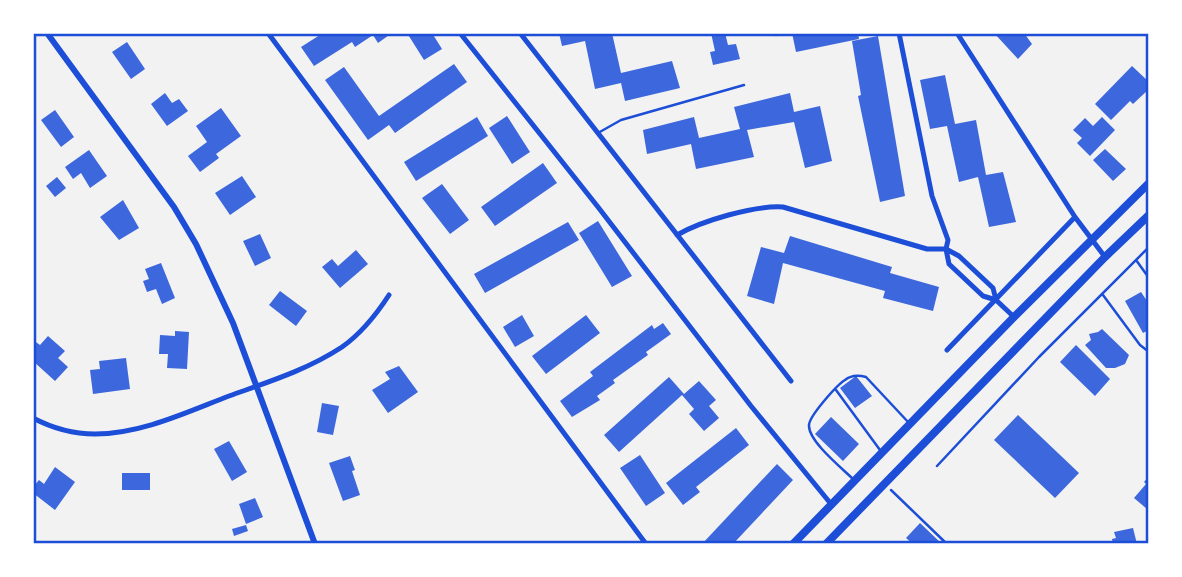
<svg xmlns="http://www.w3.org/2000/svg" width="1182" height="577" viewBox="0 0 1182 577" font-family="Manrope,sans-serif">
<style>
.building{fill:#3d67dc}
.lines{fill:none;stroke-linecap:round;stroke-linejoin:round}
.path{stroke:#1d4ed8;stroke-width:2.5}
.service{stroke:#1d4ed8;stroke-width:2.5}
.minor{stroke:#1d4ed8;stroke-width:5}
.tertiary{stroke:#1d4ed8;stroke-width:6}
.primary{stroke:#1d4ed8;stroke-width:8}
.neatline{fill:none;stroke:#1d4ed8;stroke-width:2.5}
</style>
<rect width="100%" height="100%" fill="#f2f2f2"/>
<!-- building -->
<path class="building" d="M323 33H392L378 43 373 35 355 47 352 42 314 66 301 47Z
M407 33H432L442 49 424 60Z
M559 33H612L621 73 672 61 680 88 625 101 621 83 595 89 585 41 562 46Z
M711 33H725L728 45 736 44 740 59 713 65 710 52 715 51Z
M792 33H858L859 39 796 52Z
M994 33H1024L1032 44 1018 59Z
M878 36 905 196 880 202 858 96 861 95 852 41Z
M127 42 145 69 131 79 112 52Z
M454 64 467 82 395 133 389 125 368 140 325 80 344 67 379 116Z
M1132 66 1149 82V89L1133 104 1130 101 1111 120 1095 104Z
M945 75 955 124 976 120 986 175 1003 172 1016 222 989 227 978 177 959 182 947 126 930 129 920 80Z
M165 93 172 103 179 99 188 111 167 126 151 104Z
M790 93 794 112 820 106 832 161 805 168 794 122 747 130 754 157 696 169 691 144 647 154 643 130 694 117 699 138 740 129 734 107Z
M221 108 241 136 216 154 219 158 200 172 188 156 207 142 196 126Z
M55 110 74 137 61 147 41 120Z
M507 116 530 152 512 164 489 128Z
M477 117 488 136 416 181 404 162Z
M1102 117 1115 130 1090 156 1077 143 1082 138 1073 130 1085 118 1093 126Z
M1105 149 1126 169 1113 181 1093 160Z
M89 150 107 176 90 188 81 173 73 179 65 167Z
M543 163 557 183 495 226 481 207Z
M242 176 256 197 230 215 215 193Z
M57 177 66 188 55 197 46 186Z
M442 184 469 220 450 234 422 198Z
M123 200 139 228 119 240 100 217Z
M598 221 632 276 612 287 579 233Z
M568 222 579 240 485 293 474 274Z
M260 234 271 258 255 266 243 241Z
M790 236 892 267 890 273 939 287 933 311 883 298 885 291 783 263 774 304 747 296 761 247 784 253Z
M356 250 368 264 340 288 322 267 332 259 338 266Z
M161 263 175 298 162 304 156 289 147 292 143 281 149 279 145 269Z
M280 291 307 311 296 326 269 305Z
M1141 292 1149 304V330L1143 333 1125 301Z
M522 315 534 336 515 347 503 327Z
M586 315 600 333 546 374 532 356Z
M663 323 671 334 646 352 648 355 613 380 615 383 597 396 600 400 572 417 560 401 593 376 590 372 652 325 654 329Z
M1102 329 1129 355 1125 364 1115 368H1106L1085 345 1091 340 1089 334 1098 332Z
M175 331 189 332 187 369 167 368 168 354H159L160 335 175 336Z
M48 336 65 351 58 358 68 367 55 381 33 361V340L40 345Z
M1076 345 1110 379 1095 396 1060 362Z
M126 358 130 389 93 394 90 370 100 369 99 361Z
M399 366 418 392 388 413 372 390 390 379 385 372Z
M856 376 872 396 855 408 840 388Z
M669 377 684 394 699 381 716 400 709 406 719 418 704 431 689 414 694 409 682 395 619 452 604 435Z
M322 403 339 406 333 435 317 432Z
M1018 415 1079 473 1055 498 994 440Z
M831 417 859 444 843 461 815 434Z
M736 428 749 445 696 487 700 492 683 505 666 483Z
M229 441 247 472 232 481 214 449Z
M640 455 665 493 646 506 620 468Z
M350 456 355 470 352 471 360 495 343 501 329 463Z
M777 464 793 480 733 544H702Z
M55 467 75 482 55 510 33 493V487L39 480 44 484Z
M122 473H150V490H122Z
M1149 476V507L1147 509 1134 498 1146 484 1144 482Z
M255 498 263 517 246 524 239 504Z
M920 523 942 544H913L906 538Z
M246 525 248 531 234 536 232 529Z
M1133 528 1137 544H1113L1112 539 1116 538 1114 532Z"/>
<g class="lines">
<!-- path -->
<path class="path" d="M891 490 947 544"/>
<!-- service -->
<path class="service" d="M775 33 776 35
M598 133 621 120 744 85
M1136 260 1149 278
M1103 295 1140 345 1149 352
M836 390 880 450
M937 466 1039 357 1149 247
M854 480C843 469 809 442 809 426 808 417 837 385 845 380 851 375 859 375 866 377L909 423"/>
<!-- minor -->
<path class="minor" d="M268 33C395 202 519 374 646 544
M460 33 598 207 751 406 831 504
M520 33 791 381
M899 33 932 196 948 240 946 249 949 264 983 296 996 300
M957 33 1075 217 1105 257
M677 235C701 221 755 205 783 207L927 249H946L959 256 993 288 996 300 1014 317
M947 350 1075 217
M33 418C52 428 74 434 95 434 141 434 187 412 229 396 268 382 307 370 342 347 362 333 376 315 389 295"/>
<!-- tertiary -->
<path class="tertiary" d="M47 33 174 207 196 244 233 323 315 544"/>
<!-- primary -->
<path class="primary" d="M793 544 1014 317 1149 183
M826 544 1105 257 1149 215"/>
</g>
<!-- border -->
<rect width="1182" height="577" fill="none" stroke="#ffffff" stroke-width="70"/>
<rect x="35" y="35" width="1112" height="507" class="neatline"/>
</svg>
